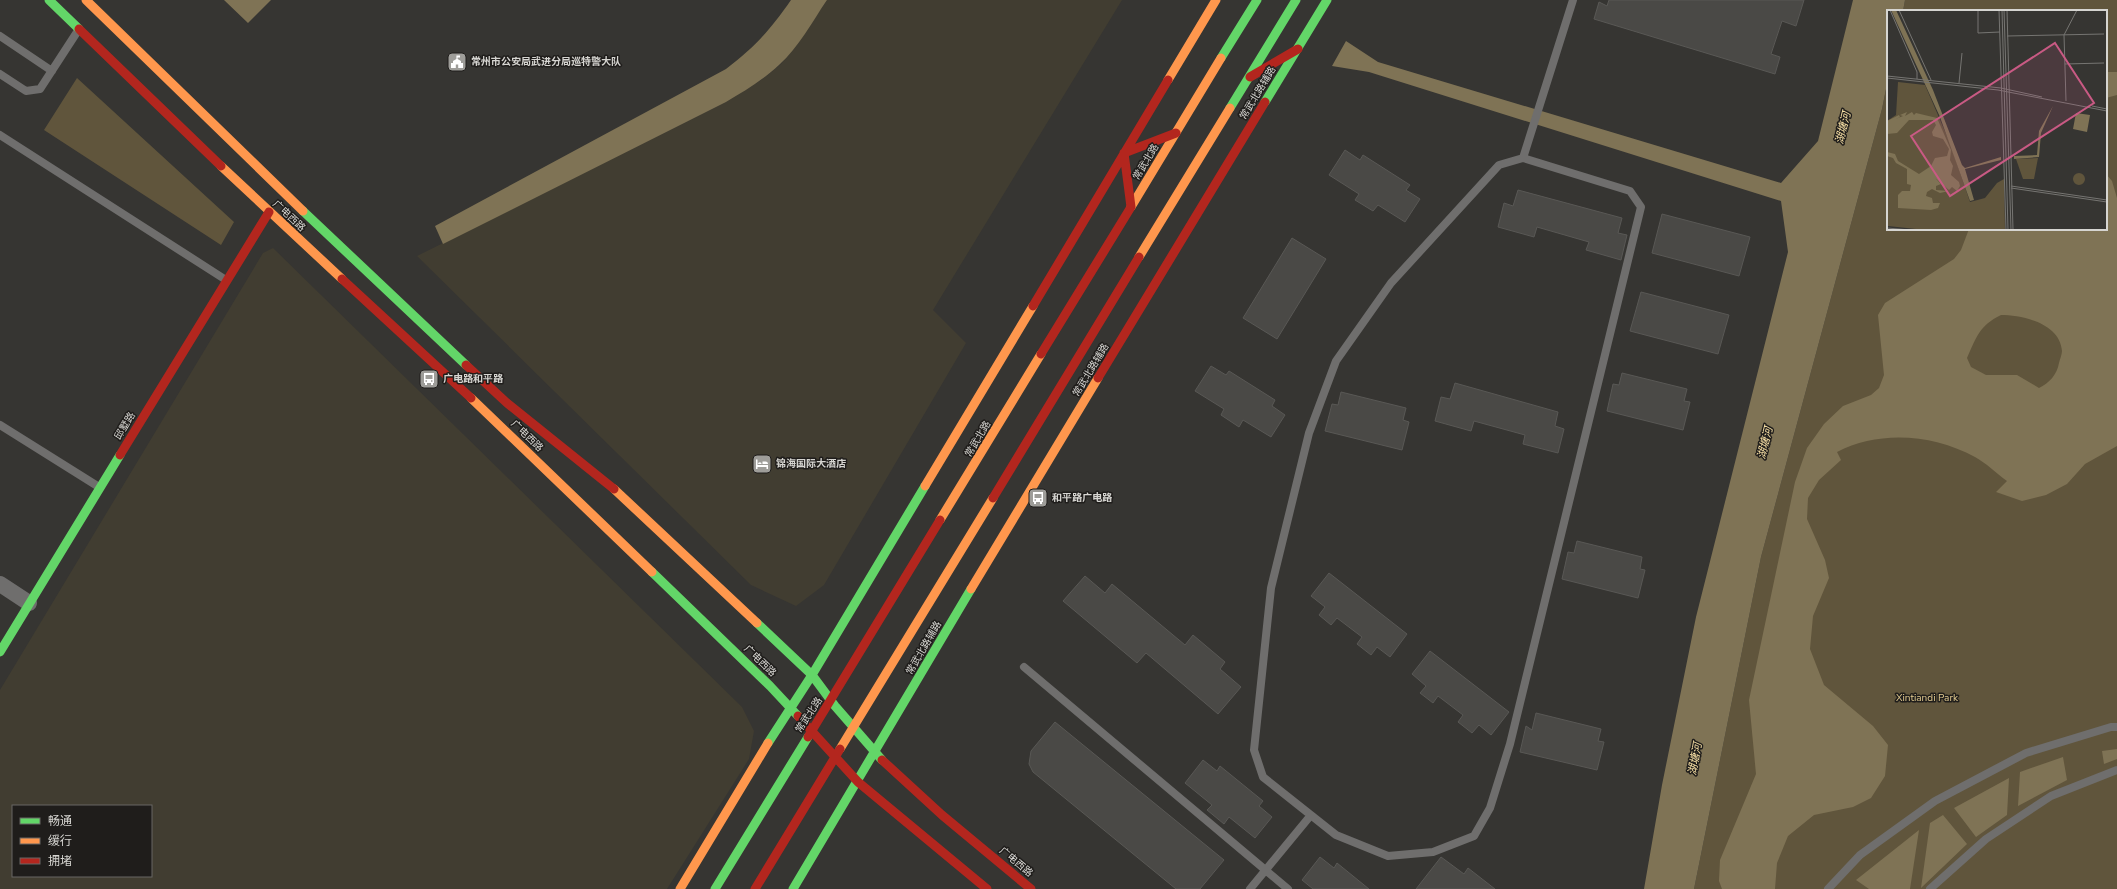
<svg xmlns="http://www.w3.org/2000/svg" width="2117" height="889" viewBox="0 0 2117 889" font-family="'Nunito Sans','Noto Sans SC',sans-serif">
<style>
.built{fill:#413d31;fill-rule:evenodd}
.green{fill:#60553c}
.water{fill:#7f7355;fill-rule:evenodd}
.building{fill:#4a4946;stroke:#595855}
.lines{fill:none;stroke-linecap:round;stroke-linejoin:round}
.lane{stroke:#6f6e6d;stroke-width:8}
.street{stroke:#6f6e6d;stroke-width:16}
.fast{stroke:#63d668;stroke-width:9}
.slow{stroke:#ff974d;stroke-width:9}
.jam{stroke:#b3261e;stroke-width:9}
.labels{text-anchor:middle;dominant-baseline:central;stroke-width:3;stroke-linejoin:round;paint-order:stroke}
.poi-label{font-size:10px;font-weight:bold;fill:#d6d5d1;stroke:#1f1d1b;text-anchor:start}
.street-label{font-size:10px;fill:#d6d5d1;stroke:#1f1d1b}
.park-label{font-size:10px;fill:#e5cd92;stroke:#1f1d1b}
.water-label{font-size:11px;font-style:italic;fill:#f9e1a6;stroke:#1f1d1b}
.inset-road{fill:none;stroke:#767572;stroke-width:1}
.view{fill:#c95a84;fill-opacity:0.15;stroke:#c95a84;stroke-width:2}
.inset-edge{fill:none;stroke:#d6d5d1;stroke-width:2}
</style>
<rect width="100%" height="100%" fill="#363532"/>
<!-- built -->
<path class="built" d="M827 0H1122L933 310 966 343 824 585 796 606 751 585 417 256 726 102 761 80 781 64 798 43Z
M273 248 742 707 754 731 749 759 667 889H0V690L263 253ZM13 806H151V876H13Z"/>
<!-- green -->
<path class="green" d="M1905 0H2117V889H1694L1761 557 1882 109 1888 79V229H2106V11H1903Z
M77 78 234 222 221 245 44 130Z"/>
<!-- water -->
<path class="water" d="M224 0H271L248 23Z
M791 0H827C812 22 799 47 779 65 763 80 745 91 726 102L443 244 435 226 726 69C755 47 770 30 791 0Z
M1853 0H1905L1903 11H1888V79L1882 109 1761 557 1694 889H1644L1662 785 1696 617 1788 252 1781 201 1369 72 1332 66 1346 41 1378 62 1781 183 1818 141Z
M2106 72H2117V95L2106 98Z
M2106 174 2112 181 2117 198V446L2085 464 2067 484 2046 495 2022 501 1996 492 2007 481C1996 473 1986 463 1975 457 1933 434 1879 430 1837 452L1841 460 1819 480 1808 498 1807 519 1825 560 1829 578 1813 616 1810 649 1824 685 1873 726 1888 745 1885 776 1871 798 1853 807 1814 815 1788 836 1777 863 1775 889H1722L1719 881 1720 860 1756 774 1749 700 1795 482 1807 448 1824 424 1843 406 1871 395 1879 388 1884 375 1878 315 1885 303 1954 259 1961 250 1969 229H2106ZM2001 315C2022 315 2060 323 2062 351 2062 354 2060 359 2059 363 2057 375 2049 383 2039 388L2017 375H1986L1971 367 1967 358C1977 336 1979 326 2001 315Z
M2117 749V759L2104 764 2102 751Z
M2063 757 2067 780 2018 806 2020 772Z
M2009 778 2007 815 1976 837 1954 808Z
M1943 815 1967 844 1921 888 1930 823Z
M1919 830 1910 889H1869L1856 880Z"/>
<!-- building -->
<path class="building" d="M1609 0H1804L1796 26 1782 21 1771 54 1780 57 1775 74 1594 19 1599 2 1607 6Z
M1345 150 1360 160 1363 155 1410 185 1406 190 1420 199 1405 222 1378 205 1373 211 1355 200 1359 194 1329 175Z
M1518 190 1622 218 1618 233 1627 235 1621 260 1586 250 1589 242 1537 227 1534 237 1498 227 1504 203 1513 206Z
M1662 214 1750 237 1739 276 1652 253Z
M1292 238 1326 259 1277 339 1243 318Z
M1641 292 1729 315 1718 354 1630 331Z
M1211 366 1226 375 1229 371 1275 400 1272 406 1285 415 1271 437 1243 420 1239 427 1221 415 1224 409 1195 391Z
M1622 373 1687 389 1684 401 1690 402 1683 430 1607 411 1613 384 1619 385Z
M1455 383 1558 412 1555 426 1564 429 1558 453 1523 444 1525 435 1474 421 1471 431 1435 421 1441 397 1450 399Z
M1341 392 1406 408 1403 420 1409 422 1402 450 1325 431 1332 404 1338 405Z
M1577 541 1642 557 1640 569 1645 570 1638 598 1562 579 1568 552 1574 553Z
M1329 573 1407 634 1390 657 1377 647 1371 655 1357 644 1362 637 1337 618 1331 625 1319 615 1325 607 1311 596Z
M1085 576 1105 593 1112 584 1185 645 1193 635 1225 662 1220 669 1241 687 1218 714 1146 653 1137 663 1063 601Z
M1430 651 1509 712 1491 735 1479 725 1472 733 1458 722 1463 715 1438 696 1433 703 1420 693 1426 686 1412 674Z
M1536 713 1601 729 1598 741 1604 742 1597 770 1520 752 1526 726 1532 730Z
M1055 722 1224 860 1200 889H1176L1033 772 1029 764 1031 751Z
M1203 760 1217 771 1220 766 1263 801 1259 806 1272 817 1255 838 1229 817 1224 824 1207 810 1212 805 1185 783Z
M1320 857 1334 868 1337 863 1369 889H1313L1302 880Z
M1441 857 1464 874 1468 868 1495 889H1416Z"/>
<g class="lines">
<!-- lane -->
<path class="lane" d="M0 36 52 71
M0 74 26 91 40 89 79 29
M0 135 226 280
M1523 158 1630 191 1641 207 1510 744 1490 808 1474 836 1433 852 1388 856 1336 835 1263 777 1254 750 1271 588 1309 433 1336 361 1391 283 1499 165Z
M1523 158 1573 0
M0 425 99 487
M1024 667 1288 889
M1250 889 1311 815
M1828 889 1860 855 1935 801 2026 753 2111 727H2117
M1930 889 1986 839 2051 796 2117 770"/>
<!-- street -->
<path class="street" d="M0 584 29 603"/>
<!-- fast -->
<path class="fast" d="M49 0 79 29
M1221 58 1257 0
M1265 102 1327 0
M1230 108 1296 0
M303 211 466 365
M652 572 770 686 798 716
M757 623 812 675 835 706 882 760
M0 652 120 455
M768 743 812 675 925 486
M715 889 808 737
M793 889 971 589"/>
<!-- slow -->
<path class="slow" d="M86 0 303 211
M1168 80 1216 0
M221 166 342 279
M1131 207 1221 58
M1139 257 1230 108
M471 398 652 572
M925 486 1033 306
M614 489 757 623
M940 520 1041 354
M971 589 1098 378
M840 749 993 498
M680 889 768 743"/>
<!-- jam -->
<path class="jam" d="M79 29 221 166
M1250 77 1298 49
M1131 207 1124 153 1176 133
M342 279 471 398
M1033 306 1168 80
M1041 354 1131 207
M466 365 507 403 614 489
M1098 378 1265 102
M120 455 269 212
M993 498 1139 257
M798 716 858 782 987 889
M808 737 940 520
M882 760 942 815 1031 889
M755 889 840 749"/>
</g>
<!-- icons -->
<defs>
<symbol id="civic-square" viewBox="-11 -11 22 22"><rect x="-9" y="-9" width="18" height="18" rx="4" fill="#9e9d99" stroke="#1f1d1b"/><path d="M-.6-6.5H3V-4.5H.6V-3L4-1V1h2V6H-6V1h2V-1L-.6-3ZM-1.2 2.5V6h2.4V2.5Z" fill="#fff"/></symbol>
<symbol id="bus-square" viewBox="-11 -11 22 22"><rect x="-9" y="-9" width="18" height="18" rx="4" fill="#9e9d99" stroke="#1f1d1b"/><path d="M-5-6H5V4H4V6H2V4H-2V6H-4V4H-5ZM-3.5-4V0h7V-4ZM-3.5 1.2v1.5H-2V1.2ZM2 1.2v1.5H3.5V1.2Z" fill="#fff"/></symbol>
<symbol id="hotel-square" viewBox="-11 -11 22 22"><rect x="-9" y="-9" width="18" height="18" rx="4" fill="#9e9d99" stroke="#1f1d1b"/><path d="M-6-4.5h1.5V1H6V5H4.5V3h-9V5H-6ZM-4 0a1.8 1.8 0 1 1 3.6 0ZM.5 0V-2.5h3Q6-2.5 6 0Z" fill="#fff"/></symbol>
</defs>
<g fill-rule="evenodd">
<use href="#civic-square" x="446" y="51" width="22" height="22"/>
<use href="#bus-square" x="418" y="368" width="22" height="22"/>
<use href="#hotel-square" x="751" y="453" width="22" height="22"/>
<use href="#bus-square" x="1027" y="487" width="22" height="22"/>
</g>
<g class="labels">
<!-- poi labels -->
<g class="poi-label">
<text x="471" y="62">常州市公安局武进分局巡特警大队</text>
<text x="443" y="379">广电路和平路</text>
<text x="776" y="464">锦海国际大酒店</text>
<text x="1052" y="498">和平路广电路</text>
</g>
<!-- street labels -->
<g class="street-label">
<text transform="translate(1258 93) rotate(-59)">常武北路辅路</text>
<text transform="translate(1146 162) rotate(-59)">常武北路</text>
<text transform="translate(289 216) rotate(43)">广电西路</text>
<text transform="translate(1091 370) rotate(-59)">常武北路辅路</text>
<text transform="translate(125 426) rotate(-59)">邱墅路</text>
<text transform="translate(527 436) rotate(44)">广电西路</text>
<text transform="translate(978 439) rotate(-59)">常武北路</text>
<text transform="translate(924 648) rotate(-60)">常武北路辅路</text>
<text transform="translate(760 661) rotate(44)">广电西路</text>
<text transform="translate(809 715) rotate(-57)">常武北路</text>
<text transform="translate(1016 862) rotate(40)">广电西路</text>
</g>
<!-- park labels -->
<g class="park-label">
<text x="1927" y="698">Xintiandi Park</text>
</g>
<!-- water labels -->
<g class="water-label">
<text transform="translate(1843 128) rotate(-76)">湖塘河</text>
<text transform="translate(1765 443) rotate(-76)">湖塘河</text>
<text transform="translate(1695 759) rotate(-80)">湖塘河</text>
</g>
</g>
<!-- overview -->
<g transform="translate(1887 10)">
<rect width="220" height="220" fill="#363532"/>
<path d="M11 72 38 75 63 133 83 192 98 188 110 173 117 169 118 220H38L1 216 0 111 9 105ZM151 148 147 169H136L129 149ZM186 169a6 6 0 1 1 12 0a6 6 0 1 1-12 0Z" fill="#60553c"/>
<path d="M4 0H9L46 80 75 155 78 158 114 147V150L78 159 87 190 83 191 53 107ZM166 96 154 123 152 147 127 149V146L150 145 152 121ZM20 102 18 106 25 102 27 105 29 103 50 108 64 140 63 150 66 156 64 165 72 172 73 176 70 181 65 177 62 180 48 168 54 174 49 176V180L62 181 53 183 45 179 40 182 39 186 45 188 46 193H53L51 198 44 200 11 198V185L15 181H23L24 175 20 174V159L9 153 6 148 0 146V142L8 144 11 151 32 164 44 156 48 148 60 146 62 139 56 129 46 126 45 122 49 115 46 110H22L10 123 0 124V111L12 105 13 107 9 109 16 106 13 105ZM189 103 203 105 200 122 186 119Z" fill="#7f7355"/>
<path class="inset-road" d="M3 0 30 62V69M12 0 44 70M91 0V23L113 22M112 0 119 220M115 0 121 220M117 0 124 220M120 0 126 220M120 26 217 24M178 54 217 53M0 66 114 78 155 87M0 68 111 80 220 101M72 73 75 43M179 91 177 25 190 0M205 96 220 99M124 176 220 190M124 178 220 192M0 218 23 220"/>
<path class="view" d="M168 33 207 93 63 186 24 126Z"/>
<rect width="220" height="220" class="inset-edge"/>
</g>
<!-- legend -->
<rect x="12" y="805" width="140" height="72" fill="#1f1d1b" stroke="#686764"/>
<rect x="20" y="818" width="20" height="6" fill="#63d668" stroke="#686764"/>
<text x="48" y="825" font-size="12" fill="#d6d5d1">畅通</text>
<rect x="20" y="838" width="20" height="6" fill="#ff974d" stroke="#686764"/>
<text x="48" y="845" font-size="12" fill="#d6d5d1">缓行</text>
<rect x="20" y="858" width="20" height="6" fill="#b3261e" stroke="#686764"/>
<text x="48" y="865" font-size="12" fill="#d6d5d1">拥堵</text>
</svg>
